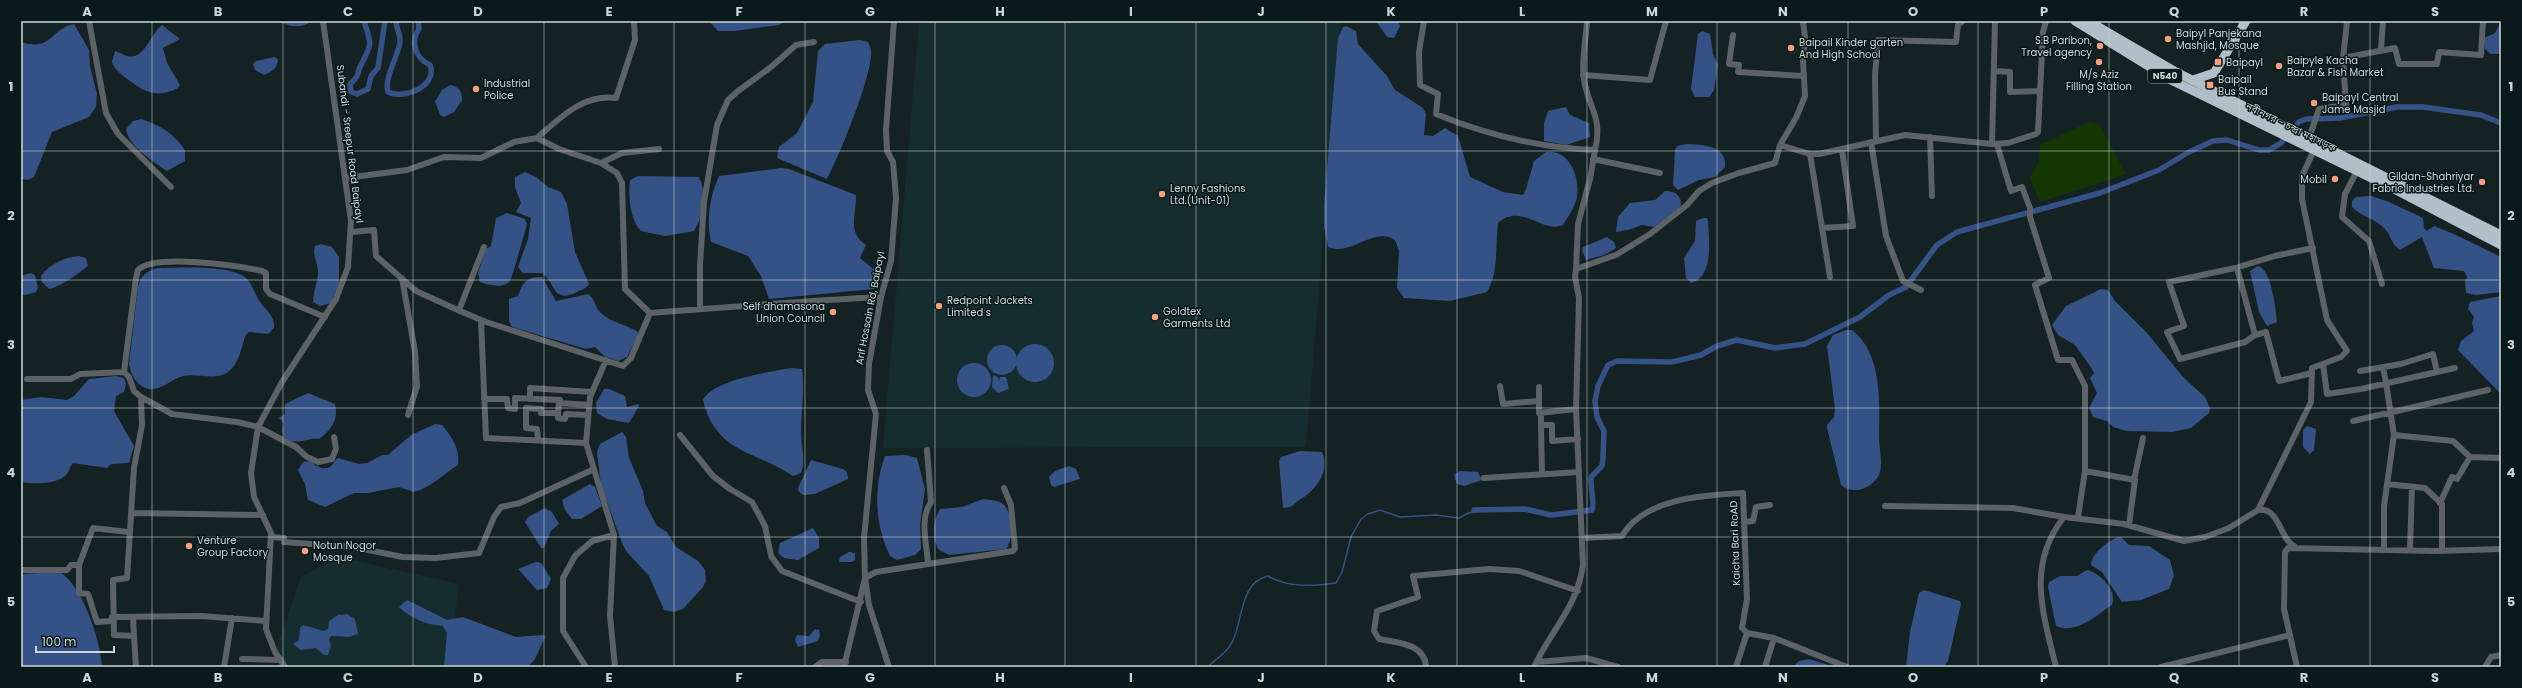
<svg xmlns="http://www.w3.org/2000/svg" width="2522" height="688" viewBox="0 0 2522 688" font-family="Poppins,'Noto Sans Bengali',sans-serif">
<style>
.built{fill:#152d2e}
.green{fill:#143600}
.water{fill:#355286}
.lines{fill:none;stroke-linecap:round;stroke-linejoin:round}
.stream{stroke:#355286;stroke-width:1.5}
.canal{stroke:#355286;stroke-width:5.5}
.minor{stroke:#5c6265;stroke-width:6}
.highway{stroke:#b1c0c8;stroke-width:9}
.grid{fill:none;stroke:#ced7d7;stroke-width:1;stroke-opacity:0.55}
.poi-dot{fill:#f2a07f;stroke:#0a191a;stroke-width:1.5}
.labels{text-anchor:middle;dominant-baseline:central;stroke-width:3;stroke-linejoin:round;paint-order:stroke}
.shield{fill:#0a191a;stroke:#939e9e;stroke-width:1}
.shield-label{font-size:9px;font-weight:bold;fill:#ced7d7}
.poi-label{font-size:10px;fill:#ced7d7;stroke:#0a191a;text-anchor:start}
.street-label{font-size:10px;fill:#ced7d7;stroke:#0a191a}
.neatline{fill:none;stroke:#ced7d7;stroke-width:1.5}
.grid-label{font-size:13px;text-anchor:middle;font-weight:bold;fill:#ced7d7}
</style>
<rect width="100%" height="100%" fill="#142223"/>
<!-- built -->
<path class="built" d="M919 21H1341L1306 447 883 448Z
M338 557 459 584 449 667H285L275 652 301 577Z"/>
<!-- green -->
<path class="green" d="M2089 122 2099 124 2126 174 2040 202 2030 178 2039 162 2040 145Z"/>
<!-- water -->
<path class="water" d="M279 21H311C303 29 288 27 279 21Z
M709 21H785L779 25 734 31H718Z
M1376 21H1398L1400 26 1394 38 1387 37Z
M2501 21V54H2491L2485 49 2484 38 2495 33Z
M74 24 89 50 90 66 97 94 96 107 89 117 52 132 34 177 28 180 22 179 21 42C52 52 50 29 74 24Z
M162 25 180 39 163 48 167 63 180 85 178 88C156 99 144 92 126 78 120 73 114 69 112 62L115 51C119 52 123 55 127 56 145 61 151 32 162 25Z
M1346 26 1356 31 1358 44 1387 76 1395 90 1423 108 1426 114 1424 135 1433 136 1445 128 1458 136 1470 177 1503 192 1523 195 1526 189 1534 161 1546 152C1570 149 1580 178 1577 197 1575 208 1568 216 1563 225 1543 234 1521 202 1498 223 1495 246 1499 272 1487 292L1450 301 1404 298 1397 288 1399 251 1395 240C1373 226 1351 257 1328 247L1324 227V204L1338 38 1343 27Z
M1702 31 1710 34 1713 54 1718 65 1714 90 1709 97H1695L1691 89 1698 34Z
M860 40 868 42C869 45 871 48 871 51 873 74 839 157 827 179L777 158 779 147 797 133 813 102 818 51 825 44Z
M274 57 278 59C277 69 273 71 264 75L255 70 253 64 256 61Z
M450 85C458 86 463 92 462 100L454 112 444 117 440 115 435 101 442 90Z
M1566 107 1570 115 1589 123 1590 137 1566 145 1544 141V124L1548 111Z
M141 119C160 125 173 133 185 150V161L167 171C154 162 128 146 126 129L133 121Z
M1687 144C1703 145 1727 145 1725 167L1715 177 1699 180 1678 190 1673 185 1675 150 1677 146Z
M781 168 789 169 856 195C857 214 846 231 866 245L860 258 877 272 879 283 874 289 769 299 761 276 748 256 711 242C706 220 710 196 719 176Z
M525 172 536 177 548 187 561 192 567 204 575 252 589 284C587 288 581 290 577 292 552 304 557 284 542 273H523L518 267 528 239 531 218 516 212 521 203 515 187V177Z
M638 176 699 177C707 192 703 217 694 231L665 236 641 231C630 220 628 196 630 180Z
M1665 191C1675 191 1681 195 1681 205L1679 208 1654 227 1642 225 1628 230 1616 232 1618 217 1630 203 1655 200Z
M2371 196 2389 202 2423 218 2424 228 2427 231 2434 226 2454 234 2501 257V292L2476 295 2466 293 2465 282 2467 277 2464 271 2434 268 2422 237 2400 250C2390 243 2392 236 2384 228 2375 218 2361 217 2352 207V201L2356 197Z
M507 213 525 219 527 224C526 229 512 278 510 281 503 289 488 285 480 282L478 273 486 249 491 246 496 218Z
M1703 218H1707L1708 221C1709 240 1714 277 1691 283L1686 278 1684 258 1695 241 1696 221Z
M1607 237 1614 242 1616 248 1604 255 1586 260 1582 250 1583 247Z
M321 244 332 247 339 257V283L331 303 320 306 313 302C313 291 318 282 318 272 318 263 312 255 315 246Z
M79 256 86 258 88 266C78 274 60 287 49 289L42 282 41 276C49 264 66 257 79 256Z
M2258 266C2271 268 2276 310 2277 322L2267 326 2259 312 2250 271Z
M157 268C177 268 231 264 246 278 252 283 255 295 260 302 266 311 275 315 274 328L268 334 249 332 245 336C242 348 238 365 228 372 216 381 197 373 183 376 172 379 160 391 149 389 137 387 131 375 129 364L138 287C141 275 146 272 157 268Z
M31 273 35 275 38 288 36 292 21 296V276Z
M542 277 556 301 588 294C595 298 595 309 602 314 611 322 626 325 637 331L638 336 627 357 618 361 604 356 595 347 586 349 512 327 509 321V299L518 296C522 283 527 276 542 277Z
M2101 289 2108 290 2115 301 2147 333 2183 377 2205 397 2210 408 2209 413 2191 428 2172 432 2127 431 2113 427 2107 421 2093 417 2089 408 2097 393 2090 378 2094 373 2092 369 2075 345 2058 335 2052 325 2066 306Z
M2501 296V394L2458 350 2461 341 2474 331 2472 323 2474 317 2468 309 2470 302Z
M1846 330H1852C1884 355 1879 406 1879 441 1880 452 1883 465 1879 475 1875 483 1866 489 1857 490 1850 490 1846 489 1841 485L1827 428V425L1834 417 1835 409 1827 346 1833 335Z
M1016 363a19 19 0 1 1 38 0a19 19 0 1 1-38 0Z
M987 360a15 15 0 1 1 30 0a15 15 0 1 1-30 0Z
M957 380a17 17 0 1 1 34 0a17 17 0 1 1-34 0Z
M791 368 802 369C805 390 801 411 801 432 801 447 806 459 801 473L793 476C755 450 716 454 703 400 712 380 769 372 791 368Z
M993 375 998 377 999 381 1000 377H1006L1009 389 998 393 992 387Z
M116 376 124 378 126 384 124 392 116 396 114 411 134 446 129 463 111 464 107 468 73 463C70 466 69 471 67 474 57 485 34 484 21 482V400L41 397 67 400 74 396 89 379Z
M604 389H609L625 396 627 407 638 404 639 406 629 423 607 419 597 413 596 403Z
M308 393 335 404C339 420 331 430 319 439 305 437 298 447 284 437L282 431 284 424 279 418 285 414V404Z
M435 424 442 425C452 437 460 448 458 465 443 474 432 487 414 492L399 487 368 493H354L325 507 308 500 305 484 298 470 303 462 310 461C314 465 325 472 331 466 334 463 334 461 338 458L359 464 367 463 382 455H388L411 435Z
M2307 426 2316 429 2314 450 2310 454 2303 447V430Z
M622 432 626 437 629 458 643 491 645 503 657 526 667 532 676 547 698 561 705 570 706 581 703 587 683 609 674 612 664 610 649 576 626 551 622 543 601 485 597 452 600 444Z
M1300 451 1322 452C1330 471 1317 489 1301 499 1293 504 1293 508 1283 508L1279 461 1281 457Z
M906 455 917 458 925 489 920 525 921 549 915 555 897 560 890 556C875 525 873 489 885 456Z
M811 460 843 469 847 472 848 479 815 494 803 495 799 492 798 488Z
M1069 466 1076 469 1080 479 1054 487 1051 485 1049 477 1055 471Z
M1460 471 1478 472 1482 480 1464 486 1457 484 1454 475Z
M590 484 595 487 602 506 581 519H572L565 510 562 500Z
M983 499C990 500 999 500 1004 505 1013 515 1014 539 1006 549L949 555 938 549C932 535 932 523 940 509L962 507Z
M545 508 552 512 559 524 551 531 544 548H541L525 522 528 517Z
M813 528 819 538V548L798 560 784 558 778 553 780 543Z
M2118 537H2121L2129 545 2149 546 2170 560 2174 575 2169 589 2141 600 2122 602 2102 572 2091 565C2091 554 2108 541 2118 537Z
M849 552 855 553V560L852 562H839L840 557Z
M536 562 541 563 551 579 547 588 537 590 518 569Z
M2087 570C2100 573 2118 591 2112 605 2096 615 2077 635 2056 626L2048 587 2049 582 2060 576H2077Z
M59 572C82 583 101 642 102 667H21V576L23 574Z
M1924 590 1960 601 1961 604 1948 661 1944 667H1906L1910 632 1919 593Z
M407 600 447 620 463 617 516 637 543 635 545 637 535 659 528 667H444L447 633 443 626C427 625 410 618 399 607Z
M347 614 355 619 358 634 349 637 331 636 329 640 331 646 328 655H324L316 648 301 650 293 644 299 640 300 628 303 625 324 631 328 629 329 621 338 615Z
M815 629 819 630 820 635 818 641 798 647 795 640 797 635 809 636Z
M1809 659 1835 667H1793L1799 661Z"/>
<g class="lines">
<!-- stream -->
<path class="stream" d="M1207 667C1218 658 1229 651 1234 638 1243 616 1241 582 1268 576 1287 588 1314 586 1336 583L1342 572 1351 537 1361 519 1368 514 1380 510 1400 517 1436 515 1459 518 1468 513 1486 509"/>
<!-- canal -->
<path class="canal" d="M364 21C371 44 373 42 362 63 355 75 362 73 350 84L351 92 357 94 368 89 371 76 378 68 385 21
M396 21C396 28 401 36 400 42 398 57 384 77 388 92 404 100 438 86 430 65 415 58 410 42 419 29L418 21
M1474 510 1525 509 1551 515 1592 510C1595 504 1590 486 1591 477L1602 466 1603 458 1604 431 1597 417 1595 401 1598 386 1608 365 1617 361 1672 362 1701 355 1717 346 1737 340 1775 348 1805 344 1860 317 1889 295 1906 287 1937 245 1957 232 2100 193 2159 170 2189 152 2213 141 2227 140 2259 150H2269L2281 143 2299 122 2306 119 2340 118 2397 107H2423L2481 115 2501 123"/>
<!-- minor -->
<path class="minor" d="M89 21 106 113 118 134 171 187
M1424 21 1419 52 1420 85 1438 94 1436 114C1487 135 1540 148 1595 150 1603 117 1589 109 1584 80 1581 62 1586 40 1587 21
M1733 35 1729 64 1739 65 1738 72 1803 76
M2381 49 2383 21
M2343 58 2395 48 2399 64H2437L2439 52 2481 55 2483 21
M1994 71 2010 72V92L2040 91
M1583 75 1650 80 1666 21
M1930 137 1932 196
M537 138C561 117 583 94 616 98L635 40 634 21
M2309 138 2319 109 2346 105 2343 59 2347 21
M1876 141 1875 75 1878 40 1956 42 1958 25 1963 21
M1871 142 1886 236 1903 281 1921 290
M1992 144 1995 21
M1997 144 2011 191 2022 187 2030 208V217L2049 278 2035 285 2058 360H2072L2085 386V471L2078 517
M1780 145 1796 118 1805 96 1803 60 1805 37 1803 21
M1810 154 1830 277
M1593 159 1660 173
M601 163 617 173 622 183 625 289 650 313
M2357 171 2345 194 2342 217 2369 241 2382 284
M346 178 407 170 444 157 481 158 514 142 537 138 559 149 601 163 622 153 659 149
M1822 228 1853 226 1842 150
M352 232 374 230 376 256 416 291 460 311 486 322 623 366 631 358 650 313C727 307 804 301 881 297
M2237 268 2255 335 2266 332 2279 381 2312 373
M1576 269 1578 224 1590 179 1595 150
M402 278 415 352 417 386 408 415
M700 309V265L704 202 717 125 728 100 738 91 771 67 796 45 814 42
M459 310 484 247
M481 320 486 438 586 443 614 535 592 541 575 556 563 578V631L586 667
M2255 335 2245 342 2180 359 2167 332 2184 326 2169 282 2235 268 2275 256 2313 248
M2323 364 2327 394 2361 389 2455 368
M2383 367 2386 383
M2360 371 2401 364 2433 354 2437 372
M124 372 136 278 138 270C154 253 240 266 262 271L266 273V289L270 294 325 317
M27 379H71L80 374 124 372 129 377 134 391 141 397 172 414 237 422 258 427 296 447 307 457 318 462 332 459 336 449 334 437
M1500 386 1503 404 1539 401V413L1576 409
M1539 387V401
M484 399H507L508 408 515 409V398L560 400 559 403
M530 399V388L592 392
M558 413V418L565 419 566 414 588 415
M1541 413V425H1552V441L1578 439
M2353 421 2488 390
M1541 425 1542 474
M680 435 713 476 730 489 752 502 765 526 771 556 782 571 861 602
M2394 435 2453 441 2470 457 2501 458
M538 440 537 429 526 428V408L541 409V413H558L559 403 589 405
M586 443 590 397 606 360
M927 450 931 502C919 519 927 544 928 564
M2085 471 2135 480 2129 525
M1484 478 1579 472
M2134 480 2143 438
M2387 484 2425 488 2442 504V550
M2440 503 2452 477 2457 479 2470 457
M1885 506 2013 508 2064 517 2124 524 2184 541 2205 537 2229 528 2258 510C2280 507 2279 538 2294 546
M2258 510 2311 402 2312 368 2341 357 2347 351 2327 320 2302 199V176L2314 150
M131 513 263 515
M1744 522 1753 521 1756 507 1770 505
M614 535 610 616 615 667
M271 537 284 538V542L353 547 403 557 436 558 479 553 494 517 501 507 520 503 592 470
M1583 538 1622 536C1644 498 1705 495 1743 493L1747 599 1742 628 1747 633 1774 638 1847 667
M2384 550V506L2394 435 2386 383
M2410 550 2412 487
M79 565V593L88 594 97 622 112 621
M21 570H67L71 565H79L93 528 128 532
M112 617 201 616 266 621
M133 617 134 636
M242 659 281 660
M1537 662 1586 658 1618 667
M136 667 134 636 114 635 113 580 127 578 134 468 142 425 141 397
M224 667 232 618
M285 667 275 652 266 629 271 533 254 497 251 473 258 427 282 382 336 299 348 267 351 221 323 21
M815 667 822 662H846
M844 667 865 578 876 572 1013 551 1015 548 1011 505 1004 488
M889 667 869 605 865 578 864 538 876 414 868 390 869 364 881 297 891 261 896 198 893 162 887 151 886 130 894 21
M1426 667C1425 643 1397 643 1379 639L1374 631 1377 611 1418 597 1413 576 1489 569 1519 571 1578 591
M1534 667C1551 630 1577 608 1583 565L1576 409 1579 298 1575 277 1576 269 1616 255 1650 234 1687 205 1699 191 1712 183 1739 173 1775 163 1780 145 1810 154H1819L1905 135 1992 144 2008 143 2036 134 2038 132 2043 32 2046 21
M1736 667 1747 633
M1765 667 1774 638
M2056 667C2043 613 2026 565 2064 517
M2161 667 2290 635
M2297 667 2284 609 2285 552 2288 548 2436 551 2501 549
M2485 667 2491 657 2501 655"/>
<!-- highway -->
<path class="highway" d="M2075 21 2171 80 2400 192 2501 245
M2088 21 2174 71 2501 235
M2193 80 2214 73 2246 21"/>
</g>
<!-- grid -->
<path class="grid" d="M152 21V667M283 21V667M413 21V667M544 21V667M674 21V667M805 21V667M935 21V667M1065 21V667M1196 21V667M1326 21V667M1457 21V667M1587 21V667M1717 21V667M1848 21V667M1978 21V667M2109 21V667M2239 21V667M2370 21V667M21 151H2501M21 280H2501M21 408H2501M21 537H2501"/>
<!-- markers -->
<g class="poi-dot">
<circle cx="2168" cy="39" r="4"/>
<circle cx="2100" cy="46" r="4"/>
<circle cx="1791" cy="48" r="4"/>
<circle cx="2099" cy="62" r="4"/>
<rect x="2214" y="58" width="8" height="8" rx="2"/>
<circle cx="2279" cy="66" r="4"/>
<rect x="2206" y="81" width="8" height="8" rx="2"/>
<circle cx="476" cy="89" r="4"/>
<circle cx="2314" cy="103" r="4"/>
<circle cx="2335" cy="179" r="4"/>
<circle cx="2482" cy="182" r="4"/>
<circle cx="1162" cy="194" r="4"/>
<circle cx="939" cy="306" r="4"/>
<circle cx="833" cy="312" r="4"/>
<circle cx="1155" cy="317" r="4"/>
<circle cx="189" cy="546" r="4"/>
<circle cx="305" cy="551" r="4"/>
</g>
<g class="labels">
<!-- shield labels -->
<rect class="shield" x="2148" y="69" width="34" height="14" rx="3"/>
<g class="shield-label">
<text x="2165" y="76">N540</text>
</g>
<!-- poi labels -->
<g class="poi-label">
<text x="2176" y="33">Baipyl Panjekana<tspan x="2176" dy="12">Mashjid, Mosque</tspan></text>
<text x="2092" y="40" text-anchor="end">S.B Paribon,<tspan x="2092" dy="12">Travel agency</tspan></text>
<text x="1799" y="42">Baipail Kinder garten<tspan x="1799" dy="12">And High School</tspan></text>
<text x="2287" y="60">Baipyle Kacha<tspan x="2287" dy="12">Bazar &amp; Fish Market</tspan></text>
<text x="2226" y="62">Baipayl</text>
<text x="2099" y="74" text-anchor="middle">M/s Aziz<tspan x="2099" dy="12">Filling Station</tspan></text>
<text x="2218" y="79">Baipail<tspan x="2218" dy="12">Bus Stand</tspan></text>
<text x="484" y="83">Industrial<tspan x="484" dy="12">Police</tspan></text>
<text x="2322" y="97">Baipayl Central<tspan x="2322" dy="12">Jame Masjid</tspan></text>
<text x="2474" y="176" text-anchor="end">Gildan-Shahriyar<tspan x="2474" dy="12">Fabric Industries Ltd.</tspan></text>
<text x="2327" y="179" text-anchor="end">Mobil</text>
<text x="1170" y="188">Lenny Fashions<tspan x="1170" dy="12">Ltd.(Unit-01)</tspan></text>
<text x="947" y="300">Redpoint Jackets<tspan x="947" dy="12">Limited s</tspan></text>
<text x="825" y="306" text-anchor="end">Self dhamasona<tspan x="825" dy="12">Union Council</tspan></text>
<text x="1163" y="311">Goldtex<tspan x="1163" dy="12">Garments Ltd</tspan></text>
<text x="197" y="540">Venture<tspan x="197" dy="12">Group Factory</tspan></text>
<text x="313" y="545">Notun Nogor<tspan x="313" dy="12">Mosque</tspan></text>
</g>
<!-- street labels -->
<g class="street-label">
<text transform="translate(2291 127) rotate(26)">নবীনগর - চন্দ্রা মহাসড়ক</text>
<text transform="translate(350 144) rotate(83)">Subandi - Sreepur Road Baipayl</text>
<text transform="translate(870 308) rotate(-79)">Arif Hossain Rd, Baipayl</text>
<text transform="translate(1735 543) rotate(-92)">Kaicha Bari RoAD</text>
</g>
</g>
<!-- border -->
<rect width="2522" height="688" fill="none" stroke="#0a191a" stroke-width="44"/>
<!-- scale -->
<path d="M36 646v6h78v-6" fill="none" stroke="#ced7d7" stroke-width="2"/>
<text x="42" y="646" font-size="12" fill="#ced7d7" stroke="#0a191a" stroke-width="3" paint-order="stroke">100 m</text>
<rect x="22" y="22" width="2478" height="644" class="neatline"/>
<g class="grid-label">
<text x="87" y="16">A</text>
<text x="218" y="16">B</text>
<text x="348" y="16">C</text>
<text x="478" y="16">D</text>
<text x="609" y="16">E</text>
<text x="739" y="16">F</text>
<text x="870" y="16">G</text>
<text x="1000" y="16">H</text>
<text x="1131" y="16">I</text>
<text x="1261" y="16">J</text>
<text x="1391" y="16">K</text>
<text x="1522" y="16">L</text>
<text x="1652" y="16">M</text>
<text x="1783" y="16">N</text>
<text x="1913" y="16">O</text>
<text x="2044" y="16">P</text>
<text x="2174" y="16">Q</text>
<text x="2304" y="16">R</text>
<text x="2435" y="16">S</text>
<text x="11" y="91">1</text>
<text x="2511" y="91">1</text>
<text x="11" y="220">2</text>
<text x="2511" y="220">2</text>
<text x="11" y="349">3</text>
<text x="2511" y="349">3</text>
<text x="11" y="477">4</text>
<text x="2511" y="477">4</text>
<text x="11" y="606">5</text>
<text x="2511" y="606">5</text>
<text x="87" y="682">A</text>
<text x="218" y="682">B</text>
<text x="348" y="682">C</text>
<text x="478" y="682">D</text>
<text x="609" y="682">E</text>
<text x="739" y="682">F</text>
<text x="870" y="682">G</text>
<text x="1000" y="682">H</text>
<text x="1131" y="682">I</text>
<text x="1261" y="682">J</text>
<text x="1391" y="682">K</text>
<text x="1522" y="682">L</text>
<text x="1652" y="682">M</text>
<text x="1783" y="682">N</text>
<text x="1913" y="682">O</text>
<text x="2044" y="682">P</text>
<text x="2174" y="682">Q</text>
<text x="2304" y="682">R</text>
<text x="2435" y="682">S</text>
</g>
</svg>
